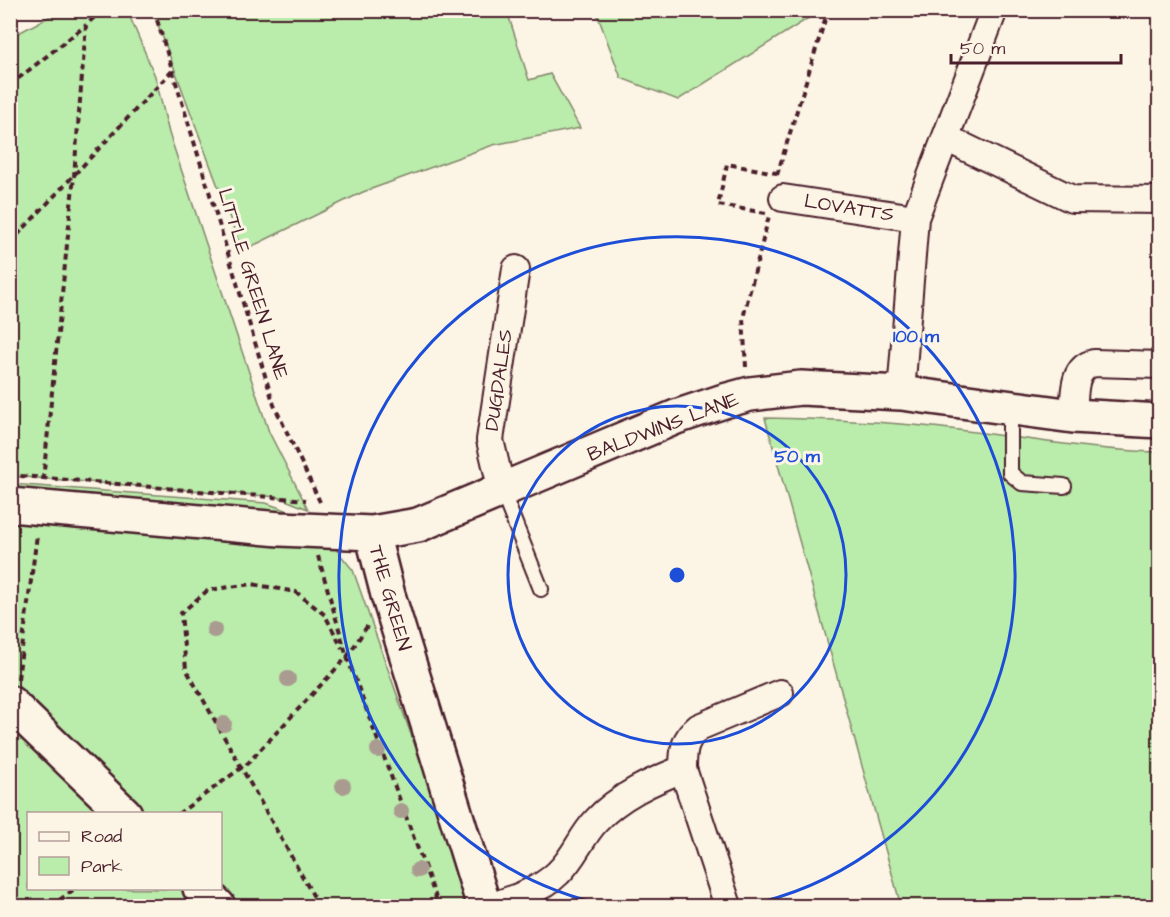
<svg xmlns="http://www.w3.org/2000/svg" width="1170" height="917" viewBox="0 0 1170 917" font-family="'Architects Daughter',sans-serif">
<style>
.green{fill:#baecab;stroke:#82866b;stroke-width:1.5}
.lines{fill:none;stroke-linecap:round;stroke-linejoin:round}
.service-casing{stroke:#4a1f2b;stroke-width:18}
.minor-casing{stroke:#4a1f2b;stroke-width:30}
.tertiary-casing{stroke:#4a1f2b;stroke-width:38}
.path{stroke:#4a1f2b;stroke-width:4;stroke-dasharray:6 4.5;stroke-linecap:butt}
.service{stroke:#fcf5e5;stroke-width:14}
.minor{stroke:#fcf5e5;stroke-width:26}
.tertiary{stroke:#fcf5e5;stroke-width:33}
.tree{fill:#aa9b90}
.ring{fill:none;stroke:#1d4ed8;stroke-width:3}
.labels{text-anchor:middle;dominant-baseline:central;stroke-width:6;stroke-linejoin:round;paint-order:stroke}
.street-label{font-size:20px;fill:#4a1f2b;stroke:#fcf5e5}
.centre{fill:#1d4ed8;stroke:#fcf5e5;stroke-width:3}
.ring-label{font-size:18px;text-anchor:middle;font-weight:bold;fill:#1d4ed8;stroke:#fcf5e5;stroke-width:6;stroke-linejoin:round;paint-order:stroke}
</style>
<rect width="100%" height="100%" fill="#fcf5e5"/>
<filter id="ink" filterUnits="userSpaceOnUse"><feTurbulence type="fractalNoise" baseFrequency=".0167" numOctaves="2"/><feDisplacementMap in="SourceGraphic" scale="12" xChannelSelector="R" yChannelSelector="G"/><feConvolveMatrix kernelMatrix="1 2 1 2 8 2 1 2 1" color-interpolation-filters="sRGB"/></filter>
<g filter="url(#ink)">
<!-- green -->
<path class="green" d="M60 11H127L130 17 155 76 169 133 269 432 308 509 278 497 11 476V37Z
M153 11H507L529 80 550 74 580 128 493 145 363 192 242 251Z
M596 11V10L820 11 678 100 621 78Z
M765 418C821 419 877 421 933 427 1009 435 1083 450 1159 452V906H901Z
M10 484 266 503 300 515 11 497Z
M10 516 334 547 353 570 426 777 468 906H219L220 814 125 813 11 703Z
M10 719 108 813 28 814V888L183 889 200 906H11Z"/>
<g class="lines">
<defs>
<path id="service" d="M1010 408V473L1022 483 1064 486
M502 491 541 589"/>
<path id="minor" d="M946 138 1072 199 1160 200
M783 198 915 218
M901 393 915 218 994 10
M1073 416C1075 397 1071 368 1094 363L1160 365
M502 491 490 440 516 269
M683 769C683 750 684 739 699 727L780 693
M492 906C514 899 541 890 558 873 574 858 581 837 596 821 619 796 652 781 683 769L728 906"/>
<path id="tertiary" d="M10 505 280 529 372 533 418 525 676 417 724 401 750 394 801 388 901 393 1073 416 1160 421
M372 533 388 595 484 906
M10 703 125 814
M200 888 218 906"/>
</defs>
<!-- service casing -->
<use href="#service" class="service-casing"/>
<!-- minor casing -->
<use href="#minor" class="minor-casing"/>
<!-- tertiary casing -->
<use href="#tertiary" class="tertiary-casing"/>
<!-- path -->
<path class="path" d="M154 10 274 405 320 502
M10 85 85 26
M777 175 828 10
M766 213 718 205 727 164 776 173
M10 243 172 71
M746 367 743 318 769 216
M10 475 306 500
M43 480 74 176 86 25 102 10
M318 556 347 657 439 906
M18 679 37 535
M178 814 248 763 347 657 368 625
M51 906 76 888
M319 906 186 669 181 613 208 590 252 584 296 592 325 615 342 648"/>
<!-- service -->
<use href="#service" class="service"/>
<!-- minor -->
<use href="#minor" class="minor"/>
<!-- tertiary -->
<use href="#tertiary" class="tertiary"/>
</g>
<!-- trees -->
<g class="tree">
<circle cx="214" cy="630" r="8"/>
<circle cx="288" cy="679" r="8"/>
<circle cx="224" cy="724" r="8"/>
<circle cx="378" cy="750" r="8"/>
<circle cx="343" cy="786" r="8"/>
<circle cx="401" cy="811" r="8"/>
<circle cx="418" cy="870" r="8"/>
</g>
</g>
<!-- distance rings -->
<g class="ring">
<circle cx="677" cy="575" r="169"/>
<path d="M610 906A338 338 0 1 1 744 906"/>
</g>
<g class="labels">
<!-- street labels -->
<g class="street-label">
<text transform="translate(849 208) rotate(9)">LOVATTS</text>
<text transform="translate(253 284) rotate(73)">LITTLE GREEN LANE</text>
<text transform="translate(499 380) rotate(-82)">DUGDALES</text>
<text transform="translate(663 427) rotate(-21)">BALDWINS LANE</text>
<text transform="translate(390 598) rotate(74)">THE GREEN</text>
</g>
</g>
<circle cx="677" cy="575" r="9" class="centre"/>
<g class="ring-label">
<text x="916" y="342">100 m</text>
<text x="797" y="462">50 m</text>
</g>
<!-- margin -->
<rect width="1170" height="917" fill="none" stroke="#fcf5e5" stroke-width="36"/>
<rect x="18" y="18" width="1134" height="881" fill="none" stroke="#4a1f2b" stroke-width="2" filter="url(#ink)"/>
<!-- legend -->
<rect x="27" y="812" width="195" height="78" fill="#fcf5e5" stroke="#b59f9b" stroke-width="1.5"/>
<rect x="39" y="832" width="30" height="9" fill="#fcf5e5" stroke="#b59f9b" stroke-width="1.5"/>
<text x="81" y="842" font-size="18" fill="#4a1f2b">Road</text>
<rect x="39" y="857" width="30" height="18" fill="#baecab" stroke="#b59f9b" stroke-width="1.5"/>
<text x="81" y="872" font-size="18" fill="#4a1f2b">Park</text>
<!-- scale -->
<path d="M951 54v9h170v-9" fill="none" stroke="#4a1f2b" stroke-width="3"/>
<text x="960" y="54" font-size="18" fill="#4a1f2b" stroke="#fcf5e5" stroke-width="4.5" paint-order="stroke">50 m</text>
</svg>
